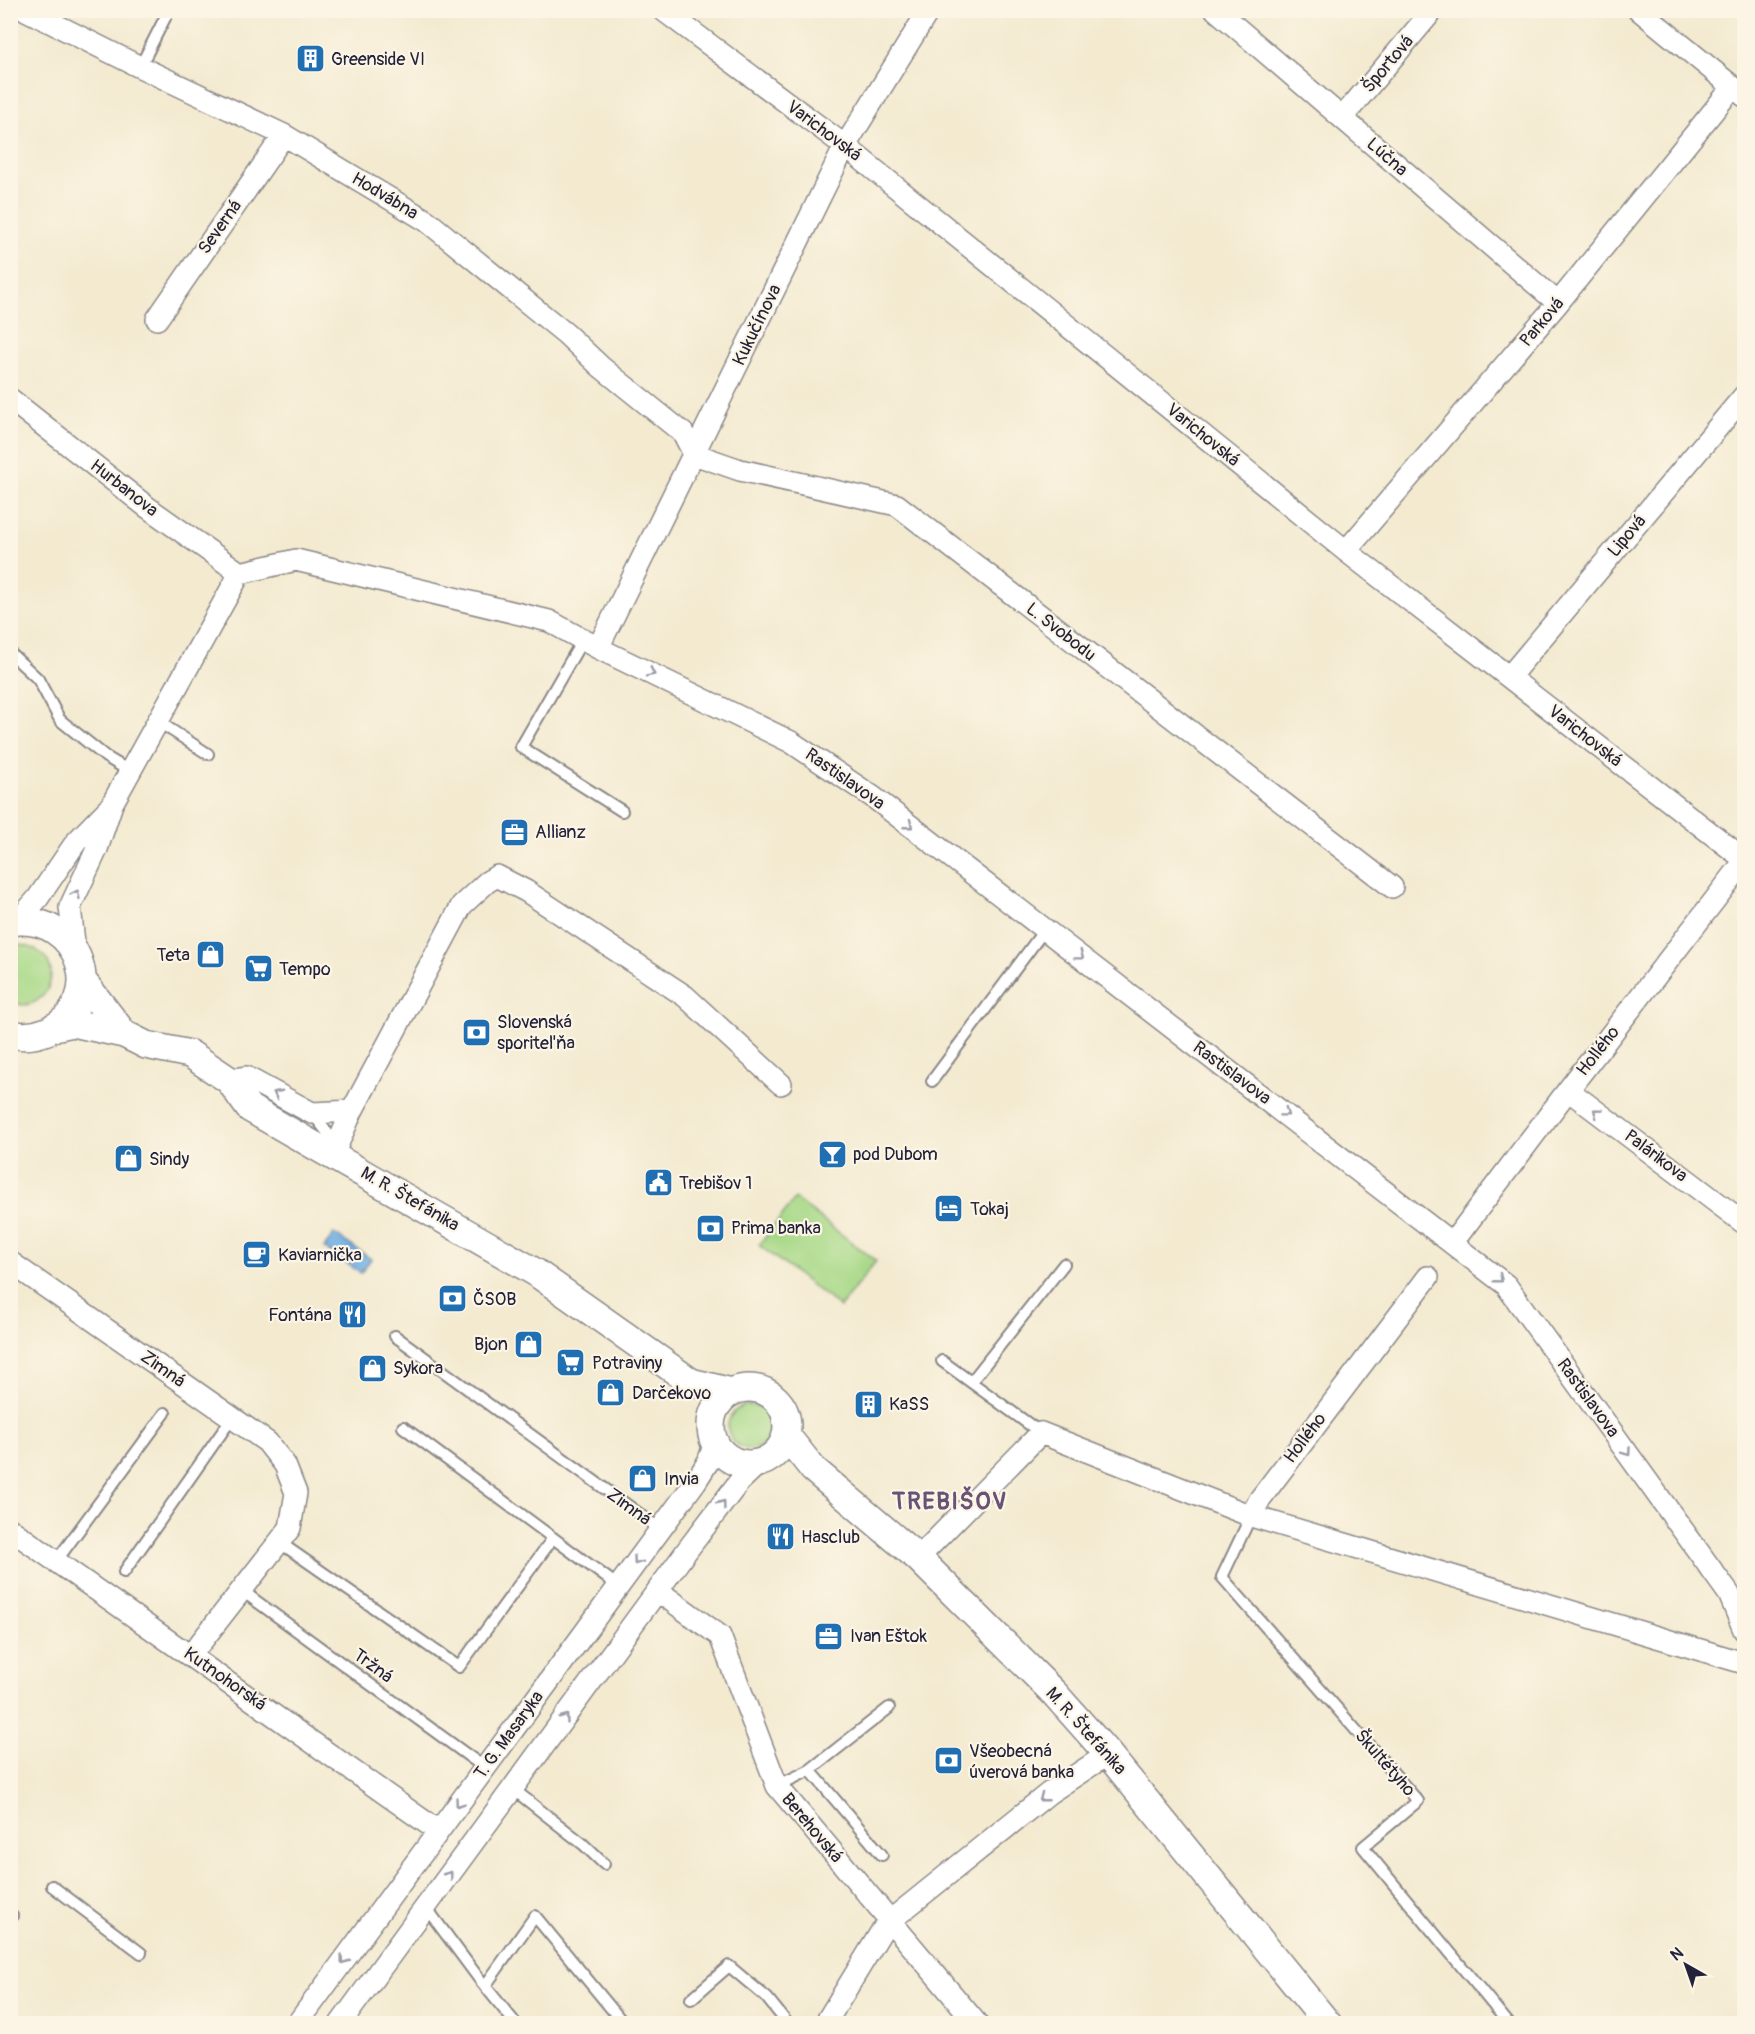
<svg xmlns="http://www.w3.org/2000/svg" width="1755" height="2034" viewBox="0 0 1755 2034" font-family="Pangolin,sans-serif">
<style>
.green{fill:#a8d988;stroke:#657e62;stroke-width:1.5}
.water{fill:#6fafe3;stroke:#48688f;stroke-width:1.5}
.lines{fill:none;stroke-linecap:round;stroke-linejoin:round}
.service-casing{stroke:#8a8686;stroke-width:14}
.minor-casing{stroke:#8a8686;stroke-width:24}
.tertiary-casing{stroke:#8a8686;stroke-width:30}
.service{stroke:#fff;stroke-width:10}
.minor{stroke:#fff;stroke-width:21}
.tertiary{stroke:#fff;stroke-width:27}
.oneway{stroke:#9c9ca7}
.labels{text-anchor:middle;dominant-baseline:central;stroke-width:4.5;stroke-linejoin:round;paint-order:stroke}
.poi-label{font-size:18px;fill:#22223b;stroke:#fcf5e5;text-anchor:start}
.street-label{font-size:18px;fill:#22223b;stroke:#fcf5e5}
.district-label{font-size:24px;font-weight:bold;letter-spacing:1.5px;fill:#665375;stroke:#fcf5e5}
</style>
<rect width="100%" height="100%" fill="#fcf5e5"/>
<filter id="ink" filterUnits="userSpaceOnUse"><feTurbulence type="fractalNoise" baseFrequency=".0167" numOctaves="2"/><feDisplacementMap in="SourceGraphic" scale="12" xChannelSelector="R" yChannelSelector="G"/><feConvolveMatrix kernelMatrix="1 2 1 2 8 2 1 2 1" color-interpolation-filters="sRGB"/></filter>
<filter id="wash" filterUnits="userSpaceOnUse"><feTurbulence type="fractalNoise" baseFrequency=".008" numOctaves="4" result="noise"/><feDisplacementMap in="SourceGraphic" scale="24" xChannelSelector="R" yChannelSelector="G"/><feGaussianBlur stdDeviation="1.35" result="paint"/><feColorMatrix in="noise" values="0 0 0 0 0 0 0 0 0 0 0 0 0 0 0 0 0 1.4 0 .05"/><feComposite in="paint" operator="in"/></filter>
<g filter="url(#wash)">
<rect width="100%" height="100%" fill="#f3ead0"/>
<!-- green -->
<path class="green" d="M21 945C73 953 49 1019 11 1002V948Z
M795 1199 876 1261 840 1307 759 1245Z
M728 1427a22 22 0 1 1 44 0a22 22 0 1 1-44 0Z"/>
<!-- water -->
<path class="water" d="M334 1234 371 1259 361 1273 324 1248Z"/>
</g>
<g filter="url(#ink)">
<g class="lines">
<defs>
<path id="service" d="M140 67 169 10
M583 639 521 747 622 811
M10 653 38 679 60 720 106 757 131 772
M159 722 208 754
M932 1081 1045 929
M312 1113 327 1132 332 1152
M395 1336 660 1529
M942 1361 1041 1433
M971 1382 1064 1264
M403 1427 618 1586
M1251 1516 1222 1577 1418 1801 1363 1847 1509 2024
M279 1542 459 1667 553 1538
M57 1560 165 1413
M124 1572 232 1418
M241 1590 485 1768
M810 1770 882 1855
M777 1786 810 1770 889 1708
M513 1789 583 1844 604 1864
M52 1886 141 1953
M425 1906 480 1980 516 2024
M10 1917 12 1916
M485 1986 535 1916 624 2024
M691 1999 729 1966 767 1998 788 2024"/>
<path id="minor" d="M26 10 140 67 284 135 427 221 566 334 601 367 683 433 694 454 740 470 897 505 1392 887
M663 10 845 146 1346 551 1744 859
M1216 10 1558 303
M1639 10 1744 96
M1342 118 1433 10
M157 319 284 135
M10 399 147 507 240 573
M1346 551 1558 303 1732 88
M598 648 845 146 929 10
M1509 677 1744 396
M18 921 38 898 76 842 108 809
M75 951 70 907 97 849 112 804 240 573 296 560 549 621 598 648 791 742 873 797 1506 1285 1729 1594 1744 1630
M229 1080 246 1077 312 1113 352 1111
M1568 1090 1744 1223
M333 1155 352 1111 462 905 487 882 497 876 526 891 685 996 781 1084
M1453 1242 1568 1090 1744 862
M10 1262 267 1442 285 1465 296 1493 290 1528 191 1655
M1251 1516 1260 1499 1428 1277
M10 1529 438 1831
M918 1558 1041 1433 1251 1516 1744 1663
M658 1591 720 1636 777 1786 977 2024
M297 2024 696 1481 708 1462 715 1443
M340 2024 688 1549 739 1482 759 1463
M825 2024 881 1932 891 1920 1049 1793 1108 1754"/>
<path id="tertiary" d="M10 922C82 911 110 1004 47 1031 35 1036 23 1037 10 1034
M82 980 124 1034
M54 1027 73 1023 124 1034 146 1045 190 1054 229 1080 249 1108 535 1272 691 1382 732 1392
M711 1426a38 38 0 1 1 76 0a38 38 0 1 1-76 0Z
M786 1435 813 1469 918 1558 1054 1693 1108 1754 1328 2024"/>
</defs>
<!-- service casing -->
<use href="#service" class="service-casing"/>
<!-- minor casing -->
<use href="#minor" class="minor-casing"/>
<!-- tertiary casing -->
<use href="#tertiary" class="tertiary-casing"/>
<!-- service -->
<use href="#service" class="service"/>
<!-- minor -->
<use href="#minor" class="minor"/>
<!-- tertiary -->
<use href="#tertiary" class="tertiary"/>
</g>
<!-- one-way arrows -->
<defs><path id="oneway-chevron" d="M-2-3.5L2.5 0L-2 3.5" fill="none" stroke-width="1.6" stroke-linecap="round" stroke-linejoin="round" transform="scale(1.5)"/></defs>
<g class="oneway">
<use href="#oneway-chevron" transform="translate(651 673) rotate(26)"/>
<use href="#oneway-chevron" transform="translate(909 825) rotate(38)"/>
<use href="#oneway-chevron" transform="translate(76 894) rotate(-65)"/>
<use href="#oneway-chevron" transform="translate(1080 956) rotate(37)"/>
<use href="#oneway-chevron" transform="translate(277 1094) rotate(-152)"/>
<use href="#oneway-chevron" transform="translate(1597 1112) rotate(-143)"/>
<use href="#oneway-chevron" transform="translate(1285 1113) rotate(37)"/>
<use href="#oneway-chevron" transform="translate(1499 1279) rotate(39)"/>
<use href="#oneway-chevron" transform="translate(1627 1452) rotate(54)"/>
<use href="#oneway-chevron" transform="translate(722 1504) rotate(-53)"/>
<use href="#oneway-chevron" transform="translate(637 1561) rotate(126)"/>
<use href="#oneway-chevron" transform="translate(565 1718) rotate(-54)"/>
<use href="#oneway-chevron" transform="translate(1043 1798) rotate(142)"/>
<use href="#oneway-chevron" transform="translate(459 1803) rotate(126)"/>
<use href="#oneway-chevron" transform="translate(449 1875) rotate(-53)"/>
<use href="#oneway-chevron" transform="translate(344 1960) rotate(127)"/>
</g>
</g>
<!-- icons -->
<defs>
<symbol id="building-square" viewBox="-11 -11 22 22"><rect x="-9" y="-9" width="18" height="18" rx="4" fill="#1f6fb2" stroke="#fcf5e5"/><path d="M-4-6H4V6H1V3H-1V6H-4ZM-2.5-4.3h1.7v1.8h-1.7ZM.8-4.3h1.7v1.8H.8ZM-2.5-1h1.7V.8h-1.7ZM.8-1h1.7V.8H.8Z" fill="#fff"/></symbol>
<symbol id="office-square" viewBox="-11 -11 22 22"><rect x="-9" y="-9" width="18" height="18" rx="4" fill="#1f6fb2" stroke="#fcf5e5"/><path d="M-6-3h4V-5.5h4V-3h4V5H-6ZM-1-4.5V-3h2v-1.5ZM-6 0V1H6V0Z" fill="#fff"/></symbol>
<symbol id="shop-square" viewBox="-11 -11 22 22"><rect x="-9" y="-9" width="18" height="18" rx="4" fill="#1f6fb2" stroke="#fcf5e5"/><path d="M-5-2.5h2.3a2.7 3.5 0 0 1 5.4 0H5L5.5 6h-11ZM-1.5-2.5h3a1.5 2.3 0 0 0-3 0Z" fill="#fff"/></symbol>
<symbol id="supermarket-square" viewBox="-11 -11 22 22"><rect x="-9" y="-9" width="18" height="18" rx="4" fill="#1f6fb2" stroke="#fcf5e5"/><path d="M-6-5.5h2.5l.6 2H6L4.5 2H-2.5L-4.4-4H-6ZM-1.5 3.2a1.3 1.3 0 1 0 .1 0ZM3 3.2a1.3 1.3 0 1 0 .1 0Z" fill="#fff"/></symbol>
<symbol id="bank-square" viewBox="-11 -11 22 22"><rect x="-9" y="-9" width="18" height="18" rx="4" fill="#1f6fb2" stroke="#fcf5e5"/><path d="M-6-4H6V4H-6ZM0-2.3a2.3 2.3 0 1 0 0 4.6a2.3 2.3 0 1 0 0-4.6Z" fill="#fff"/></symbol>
<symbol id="bar-square" viewBox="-11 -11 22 22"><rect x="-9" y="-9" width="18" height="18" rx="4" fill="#1f6fb2" stroke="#fcf5e5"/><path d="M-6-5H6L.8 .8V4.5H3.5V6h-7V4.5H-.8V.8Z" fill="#fff"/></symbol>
<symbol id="civic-square" viewBox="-11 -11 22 22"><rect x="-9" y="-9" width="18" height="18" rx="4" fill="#1f6fb2" stroke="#fcf5e5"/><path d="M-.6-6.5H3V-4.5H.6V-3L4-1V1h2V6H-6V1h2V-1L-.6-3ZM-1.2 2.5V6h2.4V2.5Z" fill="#fff"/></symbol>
<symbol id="hotel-square" viewBox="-11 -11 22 22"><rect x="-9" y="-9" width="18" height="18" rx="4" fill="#1f6fb2" stroke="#fcf5e5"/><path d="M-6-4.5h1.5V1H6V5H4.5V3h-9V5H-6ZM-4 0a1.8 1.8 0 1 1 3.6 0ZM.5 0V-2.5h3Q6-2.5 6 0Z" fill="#fff"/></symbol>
<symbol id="cafe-square" viewBox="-11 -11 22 22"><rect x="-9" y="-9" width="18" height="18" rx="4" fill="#1f6fb2" stroke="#fcf5e5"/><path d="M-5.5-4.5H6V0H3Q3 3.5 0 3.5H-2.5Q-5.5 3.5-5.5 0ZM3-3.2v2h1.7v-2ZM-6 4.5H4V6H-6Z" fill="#fff"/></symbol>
<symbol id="restaurant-square" viewBox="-11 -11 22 22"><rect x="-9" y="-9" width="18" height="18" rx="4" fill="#1f6fb2" stroke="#fcf5e5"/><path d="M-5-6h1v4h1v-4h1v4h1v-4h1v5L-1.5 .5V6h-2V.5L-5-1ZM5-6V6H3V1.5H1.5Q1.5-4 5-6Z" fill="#fff"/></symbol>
</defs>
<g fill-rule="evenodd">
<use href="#building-square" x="294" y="42" width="33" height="33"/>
<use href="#office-square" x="498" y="816" width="33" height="33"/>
<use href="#shop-square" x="194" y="938" width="33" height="33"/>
<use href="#supermarket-square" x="242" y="952" width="33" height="33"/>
<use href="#bank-square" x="460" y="1016" width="33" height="33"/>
<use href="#bar-square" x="816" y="1138" width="33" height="33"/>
<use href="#shop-square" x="112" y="1142" width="33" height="33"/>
<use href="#civic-square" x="642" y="1166" width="33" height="33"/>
<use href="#hotel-square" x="932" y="1192" width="33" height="33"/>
<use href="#bank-square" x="694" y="1212" width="33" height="33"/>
<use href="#cafe-square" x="240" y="1238" width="33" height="33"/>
<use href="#bank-square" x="436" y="1282" width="33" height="33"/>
<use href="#restaurant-square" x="336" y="1298" width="33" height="33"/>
<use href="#shop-square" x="512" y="1328" width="33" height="33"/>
<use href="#supermarket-square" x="554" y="1346" width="33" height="33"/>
<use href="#shop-square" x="356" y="1352" width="33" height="33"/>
<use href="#shop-square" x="594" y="1376" width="33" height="33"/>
<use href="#building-square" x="852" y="1388" width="33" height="33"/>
<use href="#shop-square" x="626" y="1462" width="33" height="33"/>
<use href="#restaurant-square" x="764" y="1520" width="33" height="33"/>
<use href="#office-square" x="812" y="1620" width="33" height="33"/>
<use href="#bank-square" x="932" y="1744" width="33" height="33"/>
</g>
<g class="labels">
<!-- poi labels -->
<g class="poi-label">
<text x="331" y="59">Greenside VI</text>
<text x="535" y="832">Allianz</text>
<text x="190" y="955" text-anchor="end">Teta</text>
<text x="279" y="969">Tempo</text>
<text x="497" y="1022">Slovenská<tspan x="497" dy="21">sporiteľňa</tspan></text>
<text x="853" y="1154">pod Dubom</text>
<text x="149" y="1159">Sindy</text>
<text x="679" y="1183">Trebišov 1</text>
<text x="970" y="1209">Tokaj</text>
<text x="731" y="1228">Prima banka</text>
<text x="278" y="1255">Kaviarnička</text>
<text x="473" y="1299">ČSOB</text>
<text x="332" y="1315" text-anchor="end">Fontána</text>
<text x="508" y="1344" text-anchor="end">Bjon</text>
<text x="592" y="1363">Potraviny</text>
<text x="393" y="1368">Sykora</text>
<text x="632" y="1393">Darčekovo</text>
<text x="889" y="1404">KaSS</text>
<text x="664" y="1479">Invia</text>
<text x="801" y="1537">Hasclub</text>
<text x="850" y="1636">Ivan Eštok</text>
<text x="969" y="1751">Všeobecná<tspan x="969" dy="21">úverová banka</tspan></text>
</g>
<!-- street labels -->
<g class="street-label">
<text transform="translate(1388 64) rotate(-50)">Športová</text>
<text transform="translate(824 131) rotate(37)">Varichovská</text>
<text transform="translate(1387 157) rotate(41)">Lúčna</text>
<text transform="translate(385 196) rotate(31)">Hodvábna</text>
<text transform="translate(220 227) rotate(-55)">Severná</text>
<text transform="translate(1542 322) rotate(-50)">Parková</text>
<text transform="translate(757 325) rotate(-64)">Kukučínova</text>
<text transform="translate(1203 435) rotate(39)">Varichovská</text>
<text transform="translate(124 488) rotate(38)">Hurbanova</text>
<text transform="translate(1627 536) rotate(-50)">Lipová</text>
<text transform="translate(1061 632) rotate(38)">L. Svobodu</text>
<text transform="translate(1585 736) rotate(38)">Varichovská</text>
<text transform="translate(845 779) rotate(35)">Rastislavova</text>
<text transform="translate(1598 1051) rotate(-52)">Hollého</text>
<text transform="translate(1232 1073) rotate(37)">Rastislavova</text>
<text transform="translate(1656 1156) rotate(37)">Palárikova</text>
<text transform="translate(410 1199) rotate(30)">M. R. Štefánika</text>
<text transform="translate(163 1369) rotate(35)">Zimná</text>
<text transform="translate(1588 1398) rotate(54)">Rastislavova</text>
<text transform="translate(1305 1438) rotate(-53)">Hollého</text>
<text transform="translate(629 1507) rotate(36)">Zimná</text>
<text transform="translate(373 1666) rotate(36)">Tržná</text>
<text transform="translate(225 1679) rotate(35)">Kutnohorská</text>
<text transform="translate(1086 1731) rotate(48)">M. R. Štefánika</text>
<text transform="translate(509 1735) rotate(-54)">T. G. Masaryka</text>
<text transform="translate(1385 1763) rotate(49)">Škultétyho</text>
<text transform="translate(812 1828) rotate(50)">Berehovská</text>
</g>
<!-- district labels -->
<g class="district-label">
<text x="950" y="1501">TREBIŠOV</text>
</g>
</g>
<!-- margin -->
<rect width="1755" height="2034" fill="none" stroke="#fcf5e5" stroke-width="36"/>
<!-- north arrow -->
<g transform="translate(1686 1965) rotate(320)" stroke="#fcf5e5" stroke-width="4.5" paint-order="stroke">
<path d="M0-4.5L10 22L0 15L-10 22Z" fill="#22223b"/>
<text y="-9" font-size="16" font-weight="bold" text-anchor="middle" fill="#22223b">N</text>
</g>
</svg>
